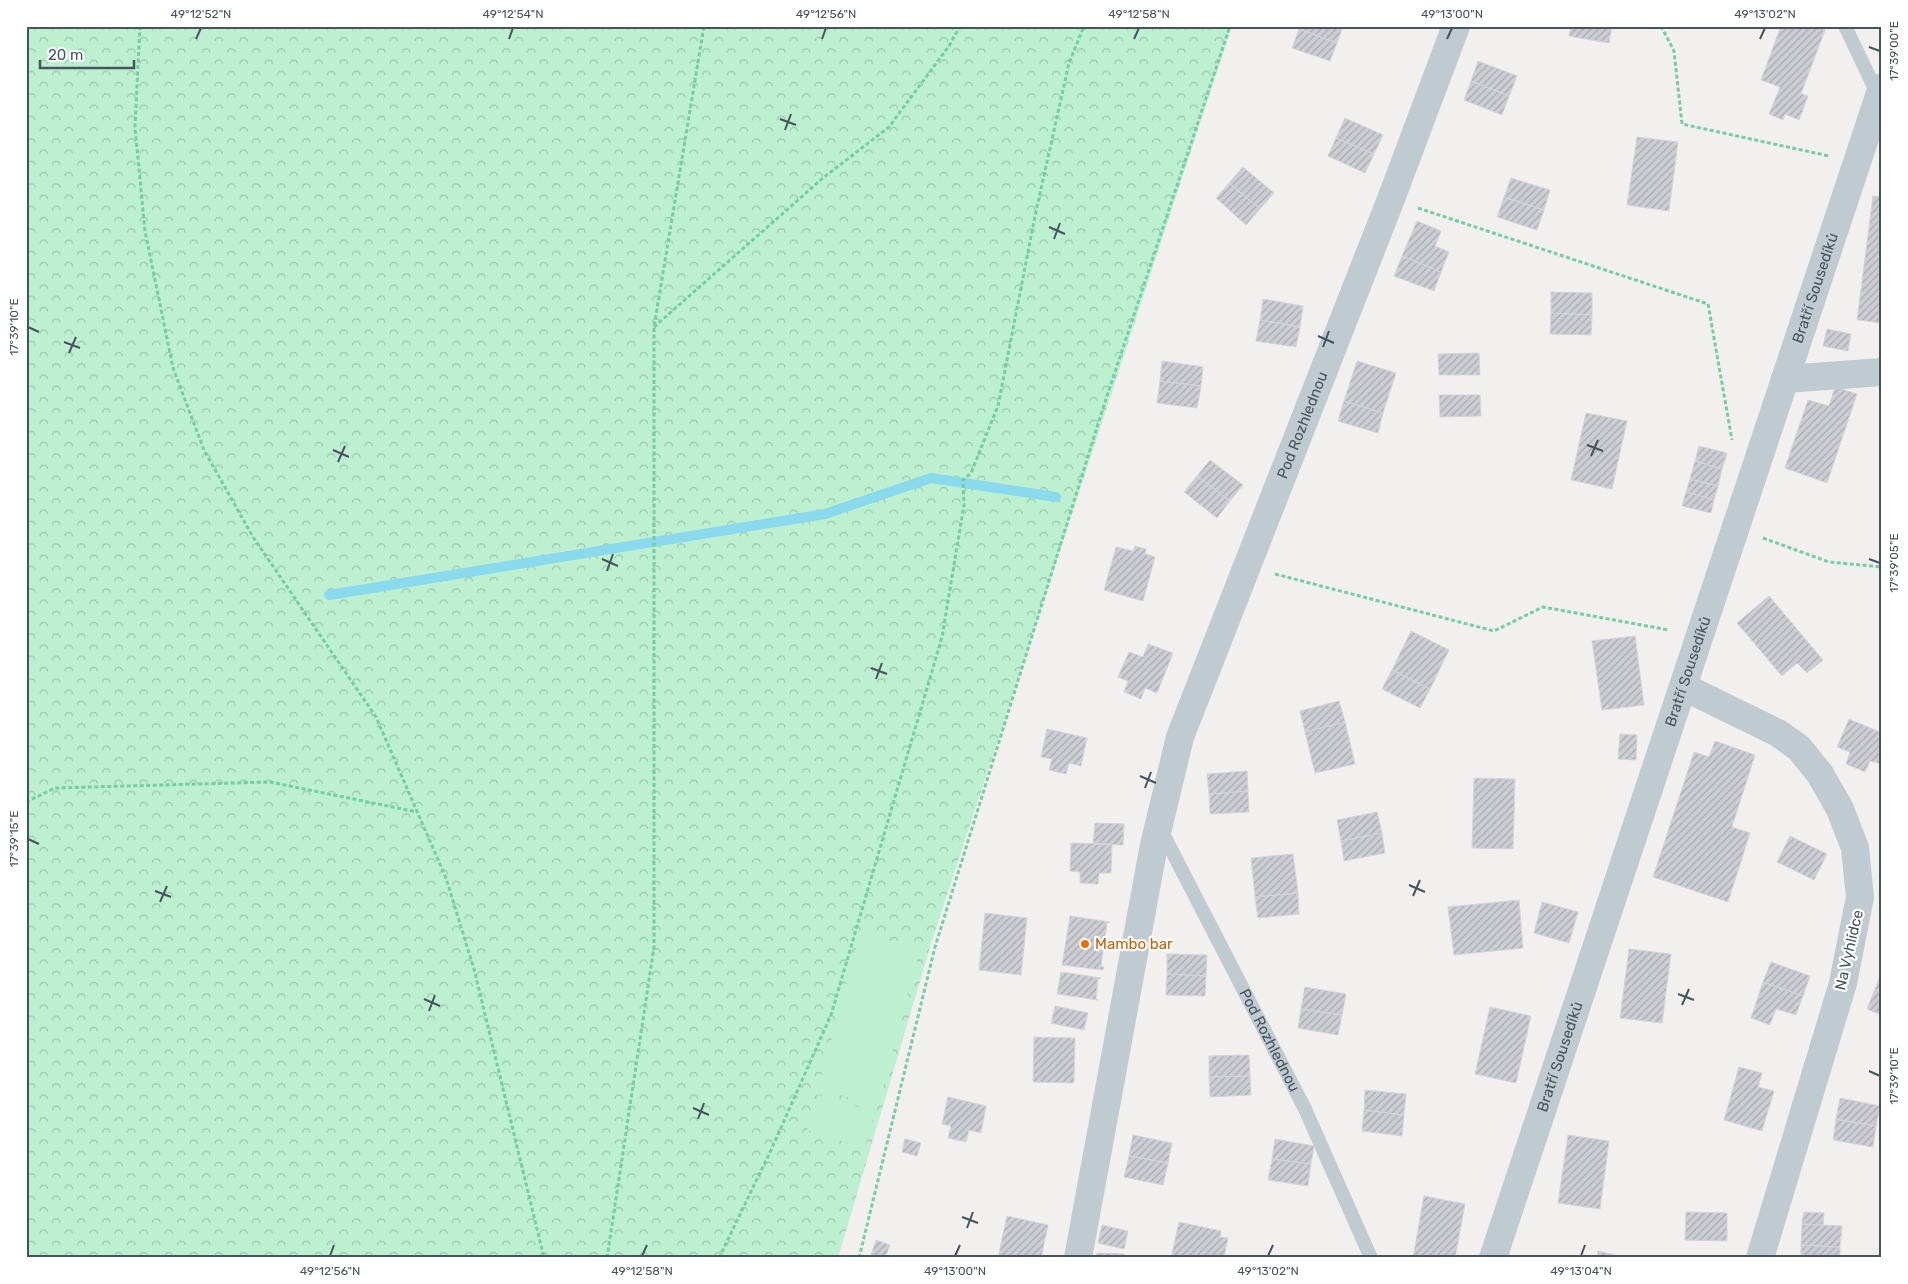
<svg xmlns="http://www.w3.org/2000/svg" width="1908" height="1284" viewBox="0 0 1908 1284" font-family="Rubik,sans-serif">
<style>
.forest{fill:url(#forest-crowns)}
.park{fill:#bdf0d0}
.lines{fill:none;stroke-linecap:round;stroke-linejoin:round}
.stream{stroke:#8ad9ed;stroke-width:10}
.building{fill:url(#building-hatch);stroke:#d3d5db}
.path{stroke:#75cea1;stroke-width:3;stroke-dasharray:4 2.5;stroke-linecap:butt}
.lane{stroke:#bfcad1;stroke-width:14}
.street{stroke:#bfcad1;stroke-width:28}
.ticks{fill:none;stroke:#47535d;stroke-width:2}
.food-dot{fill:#e8710a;stroke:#fff;stroke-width:2}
.labels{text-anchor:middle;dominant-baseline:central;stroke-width:4.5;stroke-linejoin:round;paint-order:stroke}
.street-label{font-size:15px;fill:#47535d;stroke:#fff}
.food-label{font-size:15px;fill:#c56008;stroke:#fff;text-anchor:start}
.neatline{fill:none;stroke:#47535d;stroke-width:2}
.ticks-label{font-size:12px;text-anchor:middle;fill:#47535d}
</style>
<defs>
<pattern id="forest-crowns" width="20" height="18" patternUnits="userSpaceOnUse" patternTransform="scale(1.25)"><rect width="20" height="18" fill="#bdf0d0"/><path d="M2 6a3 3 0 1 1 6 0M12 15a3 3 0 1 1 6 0" fill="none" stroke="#9bc5ac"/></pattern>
<pattern id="building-hatch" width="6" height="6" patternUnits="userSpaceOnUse" patternTransform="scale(1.25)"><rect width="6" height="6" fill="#ccced4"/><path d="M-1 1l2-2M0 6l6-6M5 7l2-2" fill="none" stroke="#a7aaaf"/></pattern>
</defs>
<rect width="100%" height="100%" fill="#f2efef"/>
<!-- forest -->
<path class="forest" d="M26 26H1232L931 944 838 1258H26Z"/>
<!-- park -->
<path class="park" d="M860 933 920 949 878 1105 818 1089Z
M818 1095 875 1112 864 1148 807 1130Z"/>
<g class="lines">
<!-- stream -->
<path class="stream" d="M329 595 825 514 931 478 1056 497"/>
</g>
<!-- building -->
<path class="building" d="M1300 26H1343L1337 43 1299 29Z
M1571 26H1612L1609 43 1569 36Z
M1781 26H1815L1825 30 1801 94 1808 96 1799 120 1785 114 1783 120 1769 114 1780 87 1761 80Z
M1299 29 1337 43 1330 61 1292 48Z
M1478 61 1517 76 1509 96 1471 81Z
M1471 81 1509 96 1502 115 1464 100Z
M1345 118 1383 135 1374 154 1336 138Z
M1637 137 1678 142 1669 211 1627 205Z
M1336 138 1374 154 1365 173 1328 156Z
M1243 167 1274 193 1260 209 1229 183Z
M1511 178 1550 190 1544 210 1504 197Z
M1229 183 1260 209 1246 225 1216 198Z
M1873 196 1882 197V323L1857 320Z
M1504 197 1544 210 1537 230 1497 217Z
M1417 221 1441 231 1435 246 1449 252 1441 272 1402 256Z
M1402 256 1441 272 1434 291 1394 276Z
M1551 292 1592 293V315L1551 313Z
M1263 299 1303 306 1300 327 1260 320Z
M1551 313 1592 315 1591 335 1550 334Z
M1260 320 1300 327 1296 347 1256 341Z
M1827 329 1851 334 1848 351 1823 346Z
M1479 353 1480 375H1439L1438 354Z
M1162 361 1203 367 1201 386 1160 381Z
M1357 361 1396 373 1383 413 1344 401Z
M1160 381 1201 386 1197 408 1157 403Z
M1835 387 1857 394 1827 483 1785 468 1808 400 1829 406Z
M1439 395H1480L1481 416 1440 417Z
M1344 401 1383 413 1378 433 1338 421Z
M1586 413 1627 421 1612 489 1571 480Z
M1699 446 1727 453 1722 469 1695 461Z
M1210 460 1243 485 1230 501 1197 476Z
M1695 461 1722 469 1718 486 1690 479Z
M1197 476 1230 501 1217 518 1184 492Z
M1690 479 1718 486 1714 500 1686 492Z
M1686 492 1714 500 1711 513 1682 506Z
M1135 546 1146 549 1145 554 1155 557 1143 601 1104 590 1116 547 1133 551Z
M1769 596 1823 660 1807 673 1797 663 1782 676 1737 623Z
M1411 631 1449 650 1430 689 1392 670Z
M1635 636 1644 705 1602 710 1592 641Z
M1148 644 1173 653 1157 693 1145 688 1141 699 1124 692 1128 681 1118 677 1129 652 1143 657Z
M1392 670 1430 689 1420 708 1382 689Z
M1339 701 1345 722 1305 732 1300 711Z
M1849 719 1882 733V764L1870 761 1865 772 1846 764 1850 752 1837 747Z
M1345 722 1355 764 1315 773 1305 732Z
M1047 729 1087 738 1081 766 1069 763 1066 774 1049 770 1052 759 1041 757Z
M1620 734 1637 735 1636 760 1618 759Z
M1715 741 1755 755 1732 827 1750 833 1728 902 1653 877 1694 752 1709 757Z
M1247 771 1248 791 1209 794 1207 774Z
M1474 778 1515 779 1513 849 1472 848Z
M1248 791 1249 812 1210 814 1209 794Z
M1377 812 1382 833 1341 841 1337 820Z
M1095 823 1124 824 1123 845 1093 844Z
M1382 833 1385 853 1344 861 1341 841Z
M1790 836 1827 854 1814 880 1777 862Z
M1071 843 1112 844 1111 873H1099L1098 884 1080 883V872L1070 871Z
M1293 854 1298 893 1255 897 1251 858Z
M1298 893 1299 914 1258 918 1255 897Z
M1519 900 1523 948 1454 955 1448 907Z
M1542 902 1578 912 1569 943 1534 933Z
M985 913 1027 918 1021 975 979 970Z
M1070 916 1110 922 1107 923 1101 966 1104 967 1103 970 1062 965Z
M1629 949 1671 954 1662 1023 1620 1018Z
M1167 954 1207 955 1206 976 1167 974Z
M1771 962 1810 976 1803 996 1763 982Z
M1882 971V992L1875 989Z
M1061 972 1101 978 1098 979 1096 999 1098 1000 1057 994Z
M1167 974 1206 976 1205 996 1166 995Z
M1763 982 1803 996 1796 1015 1776 1009 1770 1025 1751 1018Z
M1305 987 1346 994 1342 1015 1301 1009Z
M1875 989 1882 992V1015L1867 1009Z
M1055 1006 1088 1013 1084 1030 1051 1023Z
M1490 1007 1531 1016 1516 1083 1475 1074Z
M1301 1009 1342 1015 1338 1035 1298 1028Z
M1034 1037 1075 1038 1074 1083 1033 1082Z
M1249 1055 1250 1076 1209 1077V1056Z
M1739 1067 1762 1073 1758 1087 1774 1091 1762 1131 1724 1120Z
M1250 1076 1251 1095 1210 1097 1209 1077Z
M1365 1090 1406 1094 1404 1115 1364 1110Z
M948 1097 986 1106 981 1133 969 1130 966 1142 948 1138 951 1126 942 1124Z
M1840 1098 1880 1106 1876 1126 1836 1119Z
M1364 1110 1404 1115 1402 1136 1362 1131Z
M1836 1119 1876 1126 1873 1147 1833 1140Z
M1133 1135 1172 1143 1168 1163 1129 1156Z
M1568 1135 1609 1141 1600 1209 1558 1203Z
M905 1139 921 1143 917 1156 902 1152Z
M1275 1139 1314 1146 1311 1164 1272 1159Z
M1129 1156 1168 1163 1163 1185 1124 1177Z
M1272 1159 1311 1164 1308 1186 1268 1180Z
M1424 1196 1465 1204 1455 1258H1413Z
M1686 1212 1727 1213V1241L1685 1240Z
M1804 1212 1824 1213 1823 1225 1802 1224Z
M1007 1216 1048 1225 1041 1258H998Z
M1179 1222 1221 1231 1220 1237 1228 1238 1224 1257 1215 1255 1214 1258H1171Z
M1802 1224 1842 1226 1840 1247 1801 1245Z
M1102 1225 1128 1231 1124 1249 1098 1243Z
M876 1240 890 1245 885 1258H870Z
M1801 1245 1840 1247V1258H1801Z
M1598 1251 1628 1258H1597Z
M1097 1253 1124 1254V1258H1096Z"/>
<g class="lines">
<!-- path -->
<path class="path" d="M140 26 135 127 145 231 173 368 204 450 253 537 376 717 446 878 474 969 544 1258
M1661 26 1674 51 1682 124 1829 156
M1418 208 1708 304 1732 440
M654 327 823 178 889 127 949 46 960 26
M1763 538 1829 562 1882 567
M1275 574 1494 631 1543 607 1669 630
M26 802 55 788 270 782 417 812
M607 1258 654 947V327L704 26
M719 1258 772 1148 831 1015 942 637 964 505 963 480 971 473 998 406 1035 216 1069 63 1084 26
M859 1258 935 947 1104 405 1230 26"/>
<!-- lane -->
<g class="lane">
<path d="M1845 26 1878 95"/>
<path id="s1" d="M1160 828 1305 1109 1371 1258"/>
</g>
<!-- street -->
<g class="street">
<path d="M1785 379 1882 372"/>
<path d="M1684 687 1778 733 1799 748 1820 774 1840 809 1855 848 1860 897 1843 983 1760 1258"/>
<path id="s2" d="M1078 1258 1154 845 1180 737 1391 199 1456 26"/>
<path id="s3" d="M1493 1258 1882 87"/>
</g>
</g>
<!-- ticks -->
<path class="ticks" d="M196 39 201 28M509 39 513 28M822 39 826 28M1134 39 1139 28M1447 39 1452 28M1760 39 1765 28M1869 47 1880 51M780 119 796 125M785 130 791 114M1049 227 1065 234M1054 239 1060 223M28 327 39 332M1318 336 1334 343M64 342 80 348M1323 347 1329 331M69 353 76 337M1587 445 1603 451M333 450 349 457M1591 456 1598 440M338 462 345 446M602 559 618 566M1869 559 1880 563M607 571 613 554M871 668 887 674M876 679 882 663M1140 776 1156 783M1145 788 1151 772M28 839 39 844M1409 885 1425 892M155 891 171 897M1413 896 1420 880M160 902 167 886M1678 994 1694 1000M424 999 440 1006M1682 1005 1689 989M429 1011 435 995M1869 1071 1880 1076M693 1108 709 1115M698 1119 704 1103M962 1217 978 1223M967 1228 973 1212M330 1256 334 1245M642 1256 647 1245M955 1256 960 1245M1268 1256 1273 1245M1581 1256 1585 1245"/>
<!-- markers -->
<circle class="food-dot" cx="1085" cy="944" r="5"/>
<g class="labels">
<!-- street labels -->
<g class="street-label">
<text stroke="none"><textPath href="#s3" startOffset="1022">Bratří Sousedíků</textPath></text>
<text stroke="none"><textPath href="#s2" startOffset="866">Pod Rozhlednou</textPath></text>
<text stroke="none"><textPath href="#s3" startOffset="618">Bratří Sousedíků</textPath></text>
<text transform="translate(1849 950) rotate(-77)">Na Vyhlídce</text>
<text stroke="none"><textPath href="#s1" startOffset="239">Pod Rozhlednou</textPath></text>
<text stroke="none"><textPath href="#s3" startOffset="212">Bratří Sousedíků</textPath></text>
</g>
<!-- food labels -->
<g class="food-label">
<text x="1095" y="944">Mambo bar</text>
</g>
</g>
<!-- border -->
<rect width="1908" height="1284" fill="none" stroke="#ffffff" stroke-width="55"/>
<!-- scale -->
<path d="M40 60v8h94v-8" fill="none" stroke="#47535d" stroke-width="2.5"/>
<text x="48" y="60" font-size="15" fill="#47535d" stroke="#ffffff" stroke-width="4" paint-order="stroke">20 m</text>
<rect x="28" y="28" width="1852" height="1228" class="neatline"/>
<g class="ticks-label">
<text x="201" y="18">49°12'52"N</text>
<text x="513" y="18">49°12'54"N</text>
<text x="826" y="18">49°12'56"N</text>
<text x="1139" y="18">49°12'58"N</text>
<text x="1452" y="18">49°13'00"N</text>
<text x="1765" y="18">49°13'02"N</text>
<text transform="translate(1894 51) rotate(-90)" y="4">17°39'00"E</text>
<text transform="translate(14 327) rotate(-90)" y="4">17°39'10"E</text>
<text transform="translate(1894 563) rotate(-90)" y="4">17°39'05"E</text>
<text transform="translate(14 839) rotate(-90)" y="4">17°39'15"E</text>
<text transform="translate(1894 1076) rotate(-90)" y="4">17°39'10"E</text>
<text x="330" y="1275">49°12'56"N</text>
<text x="642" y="1275">49°12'58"N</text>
<text x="955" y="1275">49°13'00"N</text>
<text x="1268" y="1275">49°13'02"N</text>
<text x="1581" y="1275">49°13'04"N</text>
</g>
</svg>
